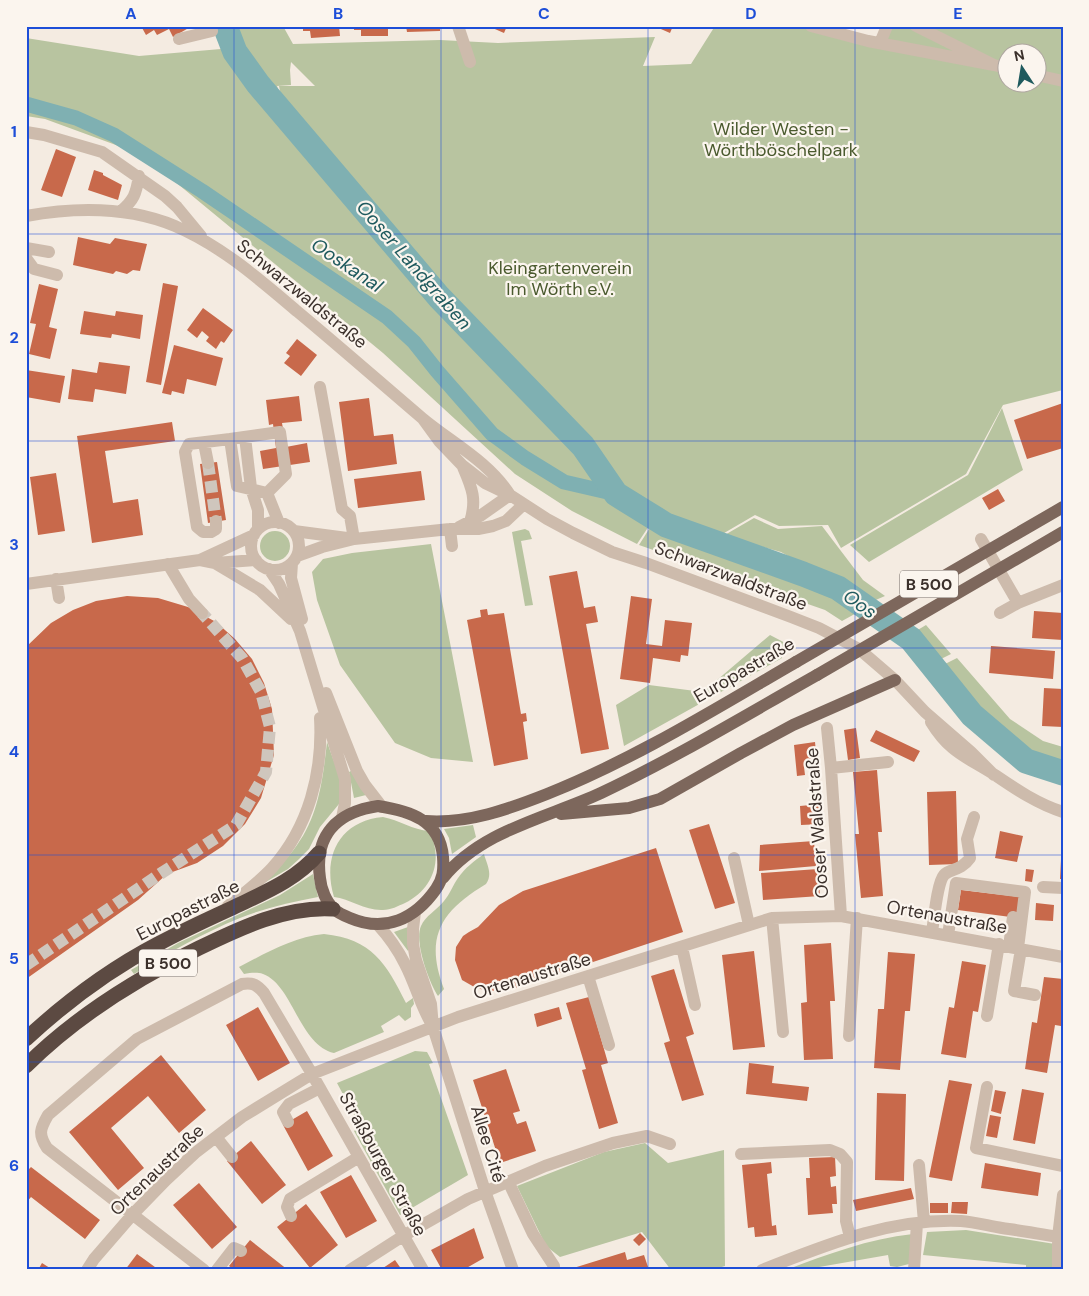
<svg xmlns="http://www.w3.org/2000/svg" width="1089" height="1296" viewBox="0 0 1089 1296" font-family="'DM Sans',sans-serif">
<style>
.green{fill:#b8c4a0;fill-rule:evenodd}
.lines{fill:none;stroke-linecap:round;stroke-linejoin:round}
.canal{stroke:#7fb0b2;stroke-width:15}
.river{stroke:#7fb0b2;stroke-width:25}
.building{fill:#c8694b}
.minor-tunnel{stroke:#cfc6bd;stroke-width:12;stroke-dasharray:12 6;stroke-linecap:butt}
.minor{stroke:#cdbbac;stroke-width:12}
.major{stroke:#7d675c;stroke-width:12}
.highway{stroke:#5c4a42;stroke-width:15}
.major-bridge{stroke:#7d675c;stroke-width:12}
.grid{fill:none;stroke:#1d4ed8;stroke-width:1;stroke-opacity:0.55}
.labels{text-anchor:middle;dominant-baseline:central;stroke-width:4.5;stroke-linejoin:round;paint-order:stroke}
.shield{fill:#fbf5ee;stroke:#756b66;stroke-width:1}
.shield-label{font-size:16px;font-weight:bold;fill:#3b302b}
.park-label{font-size:18px;fill:#4a5a2e;stroke:#fbf5ee}
.street-label{font-size:18px;fill:#3b302b;stroke:#fbf5ee}
.water-label{font-size:19px;font-style:italic;fill:#1f5a5e;stroke:#fbf5ee}
.neatline{fill:none;stroke:#1d4ed8;stroke-width:2}
.grid-label{font-size:16px;text-anchor:middle;font-weight:bold;fill:#1d4ed8}
</style>
<rect width="100%" height="100%" fill="#f4ebe1"/>
<!-- green -->
<path class="green" d="M217 26H283L293 44 440 40 498 43 655 37 643 66 691 64 715 26H811L880 43 885 26H1063V390L1003 405 966 474 841 548 828 525 779 526 755 515 719 536 686 526 615 486 589 454 581 461 609 498 649 526 637 544 572 511 515 474 383 353 173 180 124 148 45 119 26 116V38L139 56 221 49ZM1006 52H1036V82H1006ZM291 62 315 86H279L283 105 277 86 291 85 290 70Z
M1002 408 1023 470 869 562 850 545 968 475Z
M754 518 778 529 822 526 863 580 885 596 871 602 781 552 723 536Z
M651 526 835 591 862 610 842 621 825 610 639 545Z
M525 529 529 531 532 539 521 541 533 605 525 606 512 532Z
M260 546a15 15 0 1 1 30 0a15 15 0 1 1-30 0Z
M431 544 473 762 431 758 395 743 340 665 317 600 312 572 323 559 352 553Z
M926 625 951 654 939 660 916 631Z
M770 635 791 646 780 653 782 658 624 746 616 705 649 685 703 692Z
M957 658 1010 719 1043 741 1063 747V764L1025 749 1002 733 945 664Z
M327 742 340 778 339 804 320 827 309 849 298 860 288 869 264 883C274 870 288 859 297 845 319 815 323 777 327 742Z
M351 771 366 795 354 798 349 772Z
M383 817C399 820 413 830 429 831 444 859 433 889 405 903 398 906 391 910 383 910 366 911 350 899 334 897 322 857 339 821 383 817Z
M473 825 476 837 452 854 449 838 444 829Z
M484 854C487 865 493 874 486 884 441 911 424 937 444 989L438 996C429 982 414 942 421 926 425 916 437 910 444 901 450 894 453 885 458 878 465 868 474 861 484 854Z
M313 874 318 897C292 902 265 908 240 918 203 933 168 953 134 974L131 970 178 943 280 895Z
M408 927V951L394 932Z
M324 934C372 939 386 963 406 1003L413 998 414 1004 411 1008V1017L405 1021 399 1015 381 1026 384 1032 334 1053C299 1045 293 985 263 974 257 972 250 973 244 974L239 967C266 953 293 937 324 934Z
M415 1051 427 1052 433 1063 429 1064 468 1175 400 1215 354 1131 360 1126 337 1083Z
M645 1143 668 1163 724 1150 725 1266 712 1270H671L642 1232 560 1257 546 1246 517 1186 604 1152Z
M966 1230 1055 1244 1052 1270H1026V1265L923 1255 927 1232Z
M913 1234 909 1264 897 1267 890 1266 888 1255 802 1270H786C828 1254 868 1239 913 1234Z"/>
<g class="lines">
<!-- canal -->
<path class="canal" d="M26 104 76 118 114 135 202 191 387 317 414 342 437 371 492 434 525 458 564 482 616 494"/>
<!-- river -->
<path class="river" d="M225 26 235 52 258 84 439 297 583 446 616 494 666 525 803 574 838 588 911 639 972 715 1026 761 1063 773"/>
</g>
<!-- building -->
<path class="building" d="M141 26H192L173 37 169 29 157 35 154 30 146 35Z
M303 26H339L340 36 311 38 310 31H303Z
M354 26H392V29H388V36H361V30H354Z
M406 26H440V31L407 32Z
M488 26H507L504 33Z
M654 26H673L670 33Z
M56 149 76 157 62 197 41 190Z
M94 170 103 173V175L122 185 118 200 88 190Z
M78 237 110 244 115 238 147 244 140 271 133 270 127 274 116 271 113 274 73 265Z
M163 283 178 286 161 385 146 382Z
M39 284 58 289 49 327 57 329 50 359 29 354 36 324 30 323Z
M203 308 233 330 224 343 221 341 216 349 206 341 209 337 202 331 197 338 187 330Z
M84 311 115 316 116 311 143 315 140 339 112 334 111 338 80 334Z
M297 339 317 355 301 376 284 363 290 356 286 353Z
M174 345 223 358 216 386 187 379 184 394 172 391 171 395 162 393Z
M99 362 130 366 126 394 95 389 93 402 68 399 72 369 97 373Z
M26 370 65 376 60 403 26 397Z
M299 396 302 421 282 423 286 447 307 443 310 462 263 469 260 451 276 448 273 424 269 425 266 400Z
M369 398 374 436 393 434 397 464 348 471 339 402Z
M1063 403V448L1027 459 1014 420Z
M172 422 175 441 105 451 113 503 138 499 143 535 92 543 77 436Z
M217 462 226 520 208 523 200 464Z
M421 471 425 500 358 508 354 479Z
M56 473 65 531 38 535 30 477Z
M998 489 1005 501 989 510 982 498Z
M577 571 584 608 595 606 598 622 586 624 609 749 581 754 549 576Z
M127 596 158 598 188 607 216 622 235 639 252 659 264 683 272 709 274 755 261 798 245 824 223 846 197 863 167 874 138 900 26 979V647L51 623 73 610 96 601Z
M631 596 652 599 646 644 662 646 665 620 692 623 688 656 681 655 680 662 653 658 650 683 620 679Z
M487 609 488 615 504 613 521 714 526 713 527 721 523 722 528 759 494 766 467 620 481 617 480 610Z
M1034 611 1063 613V640L1032 638Z
M991 646 1055 651 1053 679 989 673Z
M1044 688 1063 689V727L1042 726Z
M856 728 860 758 848 760 844 730Z
M876 730 920 751 914 762 870 741Z
M815 742 817 762 809 763V767H804L805 775 797 776 794 745Z
M877 770 882 832H878L883 896 861 898 855 834H859L853 772Z
M956 791 958 864 929 865 927 792Z
M821 804 822 824 801 825 800 806Z
M709 824 735 903 715 909 689 830Z
M1000 831 1023 836 1017 862 995 858Z
M814 841 816 866 759 871 760 845Z
M656 848 683 932 515 988 513 985 492 991 485 990 476 988 462 980 455 960 456 947 463 936 469 932 478 927 499 905 523 891Z
M1061 859H1063V879H1060Z
M818 869 820 896 763 900 761 873Z
M1026 869 1034 870 1032 882 1025 881Z
M961 890 1021 897 1018 918 958 910Z
M1036 903 1054 905 1053 921 1035 920Z
M831 943 835 1001H830L833 1059 804 1060 801 1003 807 1002 804 945Z
M754 951 765 1047 733 1050 722 955Z
M888 952 915 954 910 1011H905L900 1070 874 1068 878 1009H884Z
M962 961 986 965 978 1012 973 1011 966 1058 941 1054 949 1007 954 1008Z
M674 969 694 1034 686 1037 704 1095 682 1101 664 1043 670 1041 651 976Z
M1044 977 1063 979 1061 1026 1055 1025 1047 1073 1025 1069 1032 1022 1037 1023Z
M589 997 608 1063 601 1065 618 1123 599 1129 582 1070 586 1069 566 1003Z
M258 1007 290 1063 258 1081 226 1025Z
M559 1007 562 1019 537 1027 534 1014Z
M161 1055 206 1110 179 1133 148 1096 111 1128 144 1168 118 1190 69 1132Z
M749 1063 774 1066 772 1083 809 1087 807 1101 746 1094Z
M506 1069 520 1111 513 1113 517 1124 526 1121 536 1151 500 1163 473 1080Z
M949 1080 972 1084 952 1181 929 1177Z
M1022 1089 1044 1093 1035 1144 1013 1140Z
M995 1090 1006 1092 1001 1114 991 1111Z
M877 1093 906 1094 904 1181 875 1180Z
M307 1111 333 1156 308 1171 283 1125Z
M990 1115 1001 1117 997 1138 986 1136Z
M251 1141 286 1185 262 1204 227 1161Z
M835 1157 836 1176 830 1177 831 1187 836 1186 837 1204H832L833 1213 808 1215 806 1178H810L809 1158Z
M771 1162 772 1173 767 1174 772 1226 776 1225 777 1235 755 1237 754 1227 748 1228 742 1165Z
M985 1163 1041 1173 1038 1196 981 1188Z
M31 1167 100 1220 85 1239 31 1197 26 1203V1172Z
M351 1175 377 1221 346 1238 320 1192Z
M199 1183 237 1227 212 1249 173 1205Z
M911 1188 914 1199 856 1211 853 1200Z
M952 1202H968L967 1214 951 1213Z
M930 1203H948V1213H930Z
M306 1204 338 1245 310 1268 277 1227Z
M474 1228 484 1258 463 1270H442L431 1250Z
M640 1233 646 1239 639 1246 633 1240Z
M250 1240 288 1270H234L229 1266Z
M625 1252 627 1260 644 1255 649 1270H567Z
M137 1254 144 1259 159 1270H125Z
M395 1260 402 1270H380Z
M42 1263 53 1270H38Z"/>
<g class="lines">
<!-- minor-tunnel -->
<path class="minor-tunnel" d="M208 463 216 521
M26 965 163 872 236 825 266 772 270 727 261 692 242 658 202 613"/>
<!-- minor -->
<path class="minor" d="M458 26 470 62
M811 26 868 41 994 65
M916 26 994 65 1006 68
M179 39 212 31 211 26
M880 43 887 26
M1036 75 1063 81
M26 132 44 135 102 152 165 196 177 207 201 236
M121 211C134 200 136 194 139 176
M26 216C76 207 127 206 175 226 222 246 260 280 298 312 340 347 381 383 422 418 452 443 488 461 510 495
M26 248 49 252
M26 258 34 269 57 275
M320 387 342 509 350 516 354 539
M423 419 439 441 462 465 485 483 510 495 547 519 573 533 612 552 646 563 791 617 819 628 859 649 895 680 925 712 971 752 994 775
M245 437 251 488 258 510V529
M230 439 280 432 286 474 267 493
M204 443 208 463
M463 467C472 488 477 499 470 522
M267 493 279 523
M216 521V529L211 532H203L197 527 185 452 189 444 230 439 237 486 267 493
M251 546a24 24 0 1 1 48 0a24 24 0 1 1-48 0Z
M459 527 480 516 510 495
M450 529 452 546
M294 531 347 538
M981 539 1018 603
M297 556 322 547 354 539 450 529H478L493 526 506 521 524 504
M200 560 254 535
M215 563 260 590 291 619
M292 563 291 578 302 619
M168 564 189 599 202 613
M269 569 279 584 300 631 345 779V803L342 818
M56 579 59 598
M26 584 200 560 215 563 256 560
M1000 613 1018 603 1063 585
M326 693 357 771 365 785 382 807
M931 722C950 753 967 757 995 775 1017 790 1038 804 1063 812
M827 728 831 768 841 916
M831 768 888 762
M734 858 749 925
M1043 887 1063 888
M228 906C243 894 259 882 272 868 309 827 323 772 320 718
M415 912 413 929V944L416 960 431 1004 433 1027 485 1191 513 1270
M772 918 783 1032
M378 925C389 937 398 950 405 964 415 983 420 1004 431 1023
M932 932C934 920 937 883 944 875 950 868 960 872 970 858L967 839 974 817
M948 935 956 883 1025 892 1018 948
M1009 946 1013 917
M682 947 695 1005
M1021 949 1014 991 1035 995
M588 976 609 1045
M987 1016 999 944
M849 1036 857 918
M987 1087 976 1148 1063 1166
M288 1122 283 1112 289 1104 320 1088
M216 1137 232 1157
M741 1154 830 1150 840 1154 847 1162 846 1221 850 1237
M919 1165 924 1222
M508 1181 533 1234 554 1266
M291 1216 287 1207 290 1199 359 1157
M87 1270 94 1259 133 1214 166 1180 195 1153 242 1117 312 1074 458 1017 772 918 841 916 1063 957
M204 1270 47 1148C38 1134 40 1129 48 1115L137 1039 242 984C253 982 257 985 264 993L312 1074 423 1270
M217 1270 234 1248 241 1251
M350 1270 403 1236 468 1199 545 1166 613 1143 647 1136 670 1144
M762 1270C826 1245 890 1218 961 1221 975 1222 989 1226 1002 1228 1022 1231 1043 1234 1063 1238
M914 1270 917 1223
M1058 1270V1237L1063 1195"/>
<!-- major -->
<path class="major" d="M378 806C410 811 440 820 443 857 444 870 443 879 436 889 415 919 385 933 350 918 345 916 338 913 334 909 326 902 321 889 320 878 314 835 337 812 378 806Z
M561 814 629 808 660 799 741 753 793 725 895 680
M426 821C468 824 509 809 547 794 635 759 715 709 796 662
M443 878C482 830 547 818 601 793 675 758 746 715 817 675"/>
<!-- highway -->
<path class="highway" d="M26 1039C66 1002 110 969 158 944 182 931 206 920 230 909 263 893 295 881 319 853
M26 1066C76 1016 136 979 199 948 240 928 286 906 333 909"/>
<!-- major-bridge -->
<path class="major-bridge" d="M796 662 1063 507
M817 675 1063 532"/>
</g>
<!-- grid -->
<path class="grid" d="M234 26V1270M441 26V1270M648 26V1270M855 26V1270M26 234H1063M26 441H1063M26 648H1063M26 855H1063M26 1062H1063"/>
<g class="labels">
<!-- shield labels -->
<g class="shield">
<rect x="900" y="570.5" width="58" height="27" rx="4"/>
<rect x="139" y="949.5" width="58" height="27" rx="4"/>
</g>
<g class="shield-label">
<text x="929" y="584">B 500</text>
<text x="168" y="963">B 500</text>
</g>
<!-- park labels -->
<g class="park-label">
<text x="781" y="129">Wilder Westen -<tspan x="781" dy="21">Wörthböschelpark</tspan></text>
<text x="560" y="268">Kleingartenverein<tspan x="560" dy="21">Im Wörth e.V.</tspan></text>
</g>
<!-- street labels -->
<g class="street-label">
<text transform="translate(302 294) rotate(39)">Schwarzwaldstraße</text>
<text transform="translate(731 576) rotate(21)">Schwarzwaldstraße</text>
<text transform="translate(744 670) rotate(-30)">Europastraße</text>
<text transform="translate(817 823) rotate(-94)">Ooser Waldstraße</text>
<text transform="translate(188 910) rotate(-27)">Europastraße</text>
<text transform="translate(947 917) rotate(10)">Ortenaustraße</text>
<text transform="translate(532 976) rotate(-17)">Ortenaustraße</text>
<text transform="translate(488 1144) rotate(73)">Allee Cité</text>
<text transform="translate(383 1164) rotate(61)">Straßburger Straße</text>
<text transform="translate(157 1170) rotate(-44)">Ortenaustraße</text>
</g>
<!-- water labels -->
<g class="water-label">
<text transform="translate(347 265) rotate(34)">Ooskanal</text>
<text transform="translate(414 265) rotate(49)">Ooser Landgraben</text>
<text transform="translate(860 604) rotate(35)">Oos</text>
</g>
</g>
<!-- border -->
<rect width="1089" height="1296" fill="none" stroke="#fbf5ee" stroke-width="55"/>
<!-- north arrow -->
<g transform="translate(1022 68) rotate(348)"><circle r="24" fill="#fbf5ee" stroke="#aea6a0"/>
<path d="M0-4L9 19L0 12L-9 19Z" fill="#1f5a5e"/>
<text y="-8" font-size="14" font-weight="bold" text-anchor="middle" fill="#3b302b">N</text>
</g>
<rect x="28" y="28" width="1034" height="1240" class="neatline"/>
<g class="grid-label">
<text x="131" y="19">A</text>
<text x="338" y="19">B</text>
<text x="544" y="19">C</text>
<text x="751" y="19">D</text>
<text x="958" y="19">E</text>
<text x="14" y="137">1</text>
<text x="14" y="343">2</text>
<text x="14" y="550">3</text>
<text x="14" y="757">4</text>
<text x="14" y="964">5</text>
<text x="14" y="1171">6</text>
</g>
</svg>
